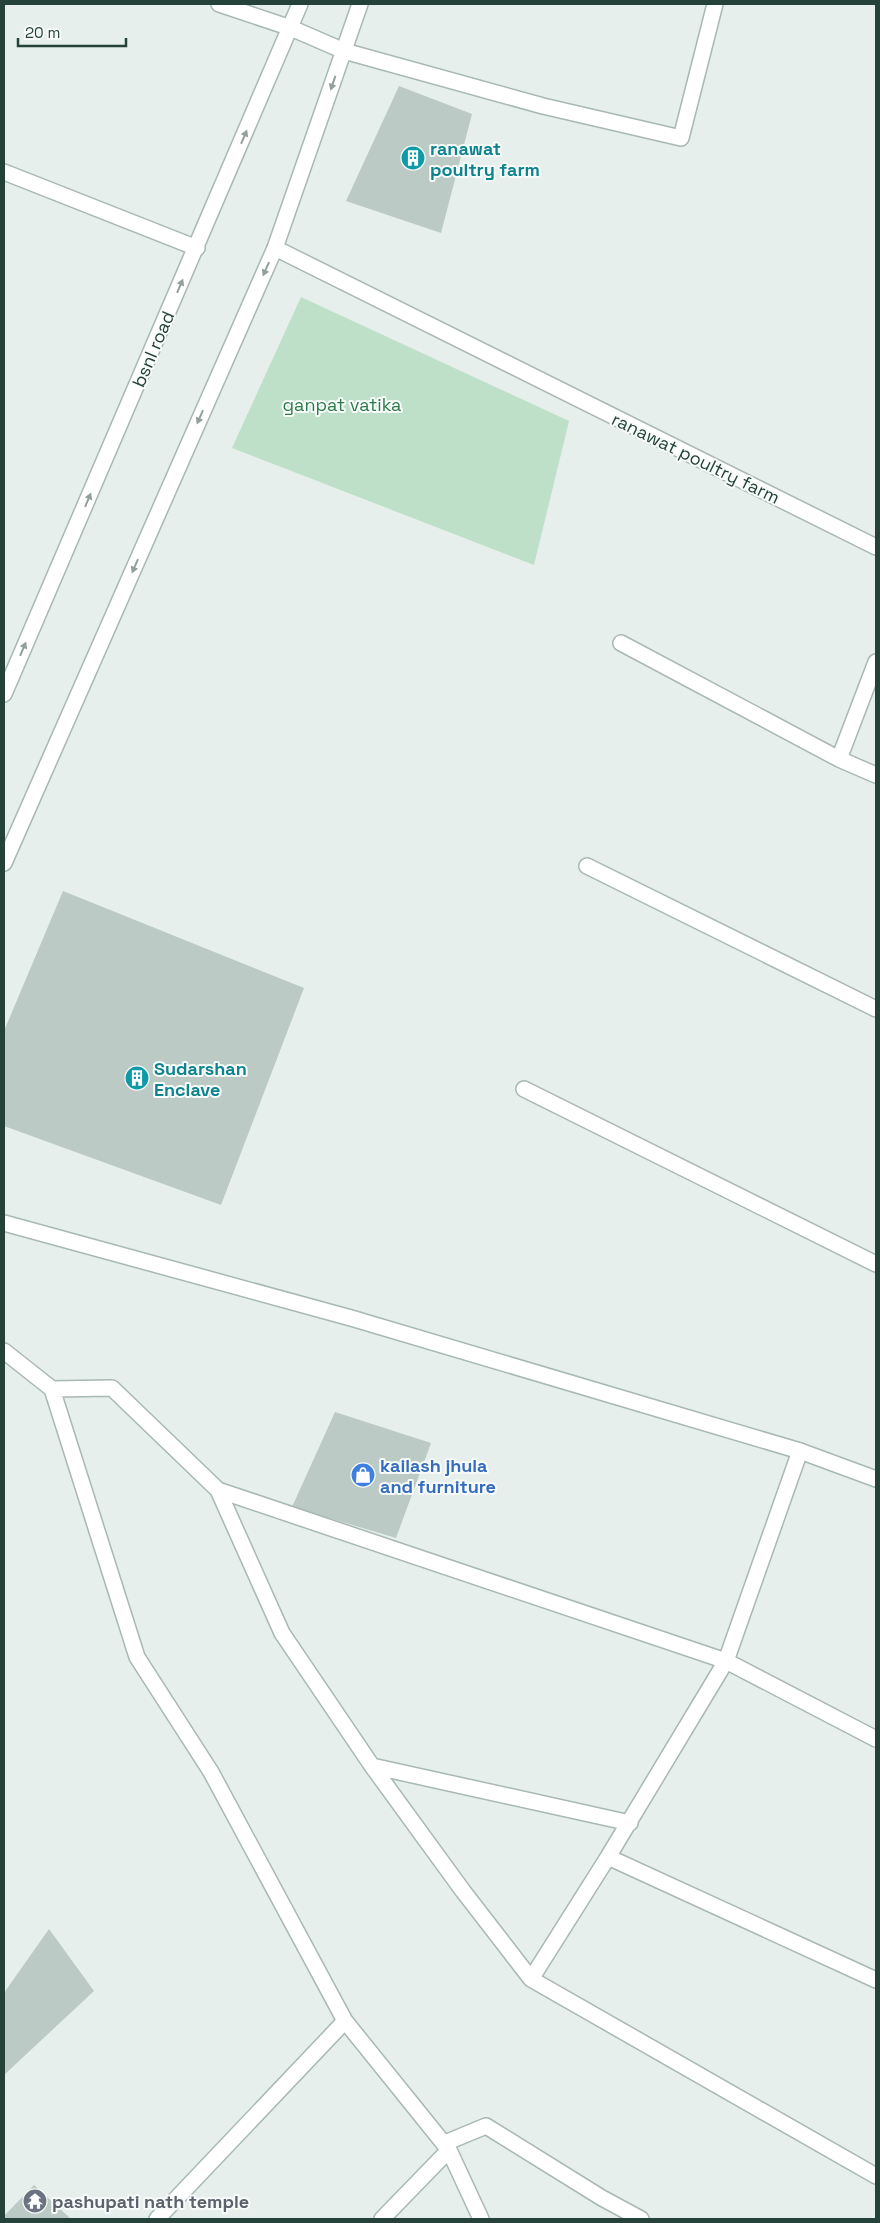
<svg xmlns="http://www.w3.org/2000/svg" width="880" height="2223" viewBox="0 0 880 2223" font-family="'Space Grotesk',sans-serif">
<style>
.green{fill:#bfe0c8}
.building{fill:#bbcac4}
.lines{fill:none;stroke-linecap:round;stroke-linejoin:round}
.minor-casing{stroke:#a8b8b2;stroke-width:18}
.tertiary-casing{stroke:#a8b8b2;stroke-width:18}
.minor{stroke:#fff;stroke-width:15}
.tertiary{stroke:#fff;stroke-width:15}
.oneway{fill:#92a09c}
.labels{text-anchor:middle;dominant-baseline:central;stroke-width:4;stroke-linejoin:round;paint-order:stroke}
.culture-label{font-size:18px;font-weight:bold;fill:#0d838f;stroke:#f7fbf9;text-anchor:start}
.street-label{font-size:18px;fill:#24423a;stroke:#f7fbf9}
.park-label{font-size:18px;fill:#2d7a4b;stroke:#f7fbf9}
.shop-label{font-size:18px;font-weight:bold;fill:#366cbe;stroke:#f7fbf9;text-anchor:start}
.worship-label{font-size:18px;font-weight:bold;fill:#5b616d;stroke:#f7fbf9;text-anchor:start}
</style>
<rect width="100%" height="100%" fill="#e6efeb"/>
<!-- green -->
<path class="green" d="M301 297 569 421 534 565 232 448Z"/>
<!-- building -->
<path class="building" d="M399 86 472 114 441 233 346 201Z
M63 891 304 988 221 1205 4 1126V1031Z
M335 1412 431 1443 396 1538 292 1507Z
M49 1929 94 1991 4 2075V1996L6 1990Z
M34 2185 71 2219H4V2216Z"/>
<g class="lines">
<defs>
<path id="minor" d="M219 4 291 28 344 51 543 106 681 138 715 4
M4 172 197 248
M275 248 876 547
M621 643 839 759
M876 662 839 759 876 775
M587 866 876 1009
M524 1089 876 1264
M4 1351 52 1389 137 1657 211 1772 345 2021 449 2150 382 2219
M52 1389 112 1388 218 1490 726 1661 876 1739
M218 1490 282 1633 372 1766 463 1891 531 1979 876 2176
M372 1766 630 1823
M608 1857 726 1661 800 1451
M531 1979 608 1857 876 1980
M445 2143 486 2126 602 2198 641 2219
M449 2150 481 2219
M157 2219 345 2021"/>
<path id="tertiary" d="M4 694 300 4
M4 863 275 248 360 4
M4 1223 351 1318 800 1451 876 1479"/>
</defs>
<!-- minor casing -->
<use href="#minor" class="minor-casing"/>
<!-- tertiary casing -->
<use href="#tertiary" class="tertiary-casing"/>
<!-- minor -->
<use href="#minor" class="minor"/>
<!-- tertiary -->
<use href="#tertiary" class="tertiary"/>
</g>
<!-- one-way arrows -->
<defs><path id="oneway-solid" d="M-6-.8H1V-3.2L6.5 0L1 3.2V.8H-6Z" transform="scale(1.25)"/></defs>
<g class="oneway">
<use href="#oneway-solid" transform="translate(333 83) rotate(109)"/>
<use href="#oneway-solid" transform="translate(244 137) rotate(-67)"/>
<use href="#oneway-solid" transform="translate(266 269) rotate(114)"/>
<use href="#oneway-solid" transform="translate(180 286) rotate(-67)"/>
<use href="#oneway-solid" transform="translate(200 417) rotate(114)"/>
<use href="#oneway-solid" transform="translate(88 500) rotate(-67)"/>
<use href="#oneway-solid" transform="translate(135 566) rotate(114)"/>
<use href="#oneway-solid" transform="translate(23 649) rotate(-67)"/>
</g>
<!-- icons -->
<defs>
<symbol id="building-disc" viewBox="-11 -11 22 22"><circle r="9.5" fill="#0f9aa8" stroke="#f7fbf9"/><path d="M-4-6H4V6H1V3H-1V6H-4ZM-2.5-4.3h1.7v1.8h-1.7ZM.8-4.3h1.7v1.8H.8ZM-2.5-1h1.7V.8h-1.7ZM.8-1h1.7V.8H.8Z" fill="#fff"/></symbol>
<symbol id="shop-disc" viewBox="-11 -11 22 22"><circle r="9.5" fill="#3f7fe0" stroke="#f7fbf9"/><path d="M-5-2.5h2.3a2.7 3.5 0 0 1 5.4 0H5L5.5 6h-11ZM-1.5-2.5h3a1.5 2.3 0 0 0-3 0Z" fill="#fff"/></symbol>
<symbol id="temple-disc" viewBox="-11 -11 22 22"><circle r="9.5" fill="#6b7280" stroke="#f7fbf9"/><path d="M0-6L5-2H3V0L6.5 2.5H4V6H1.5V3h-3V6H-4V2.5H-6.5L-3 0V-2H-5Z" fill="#fff"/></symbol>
</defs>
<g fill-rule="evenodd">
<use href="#building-disc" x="399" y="144" width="28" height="28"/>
<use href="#building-disc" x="123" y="1064" width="28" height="28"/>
<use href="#shop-disc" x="349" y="1461" width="28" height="28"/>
<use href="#temple-disc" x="21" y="2187" width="28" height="28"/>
</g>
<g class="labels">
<!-- culture labels -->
<g class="culture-label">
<text x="430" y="148">ranawat<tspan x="430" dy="21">poultry farm</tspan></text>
<text x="154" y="1068">Sudarshan<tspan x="154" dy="21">Enclave</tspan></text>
</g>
<!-- street labels -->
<g class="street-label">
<text transform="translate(153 349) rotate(-67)">bsnl road</text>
<text transform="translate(696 458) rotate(26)">ranawat poultry farm</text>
</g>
<!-- park labels -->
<g class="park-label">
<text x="342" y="404">ganpat vatika</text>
</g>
<!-- shop labels -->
<g class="shop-label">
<text x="380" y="1465">kailash jhula<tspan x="380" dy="21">and furniture</tspan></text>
</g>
<!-- worship labels -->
<g class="worship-label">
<text x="52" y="2201">pashupati nath temple</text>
</g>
</g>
<!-- border -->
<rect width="880" height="2223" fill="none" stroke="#24423a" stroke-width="10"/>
<!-- scale -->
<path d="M18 38v8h108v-8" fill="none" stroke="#24423a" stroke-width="2.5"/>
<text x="25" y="38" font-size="15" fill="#24423a" stroke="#f7fbf9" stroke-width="4" paint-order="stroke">20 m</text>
</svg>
